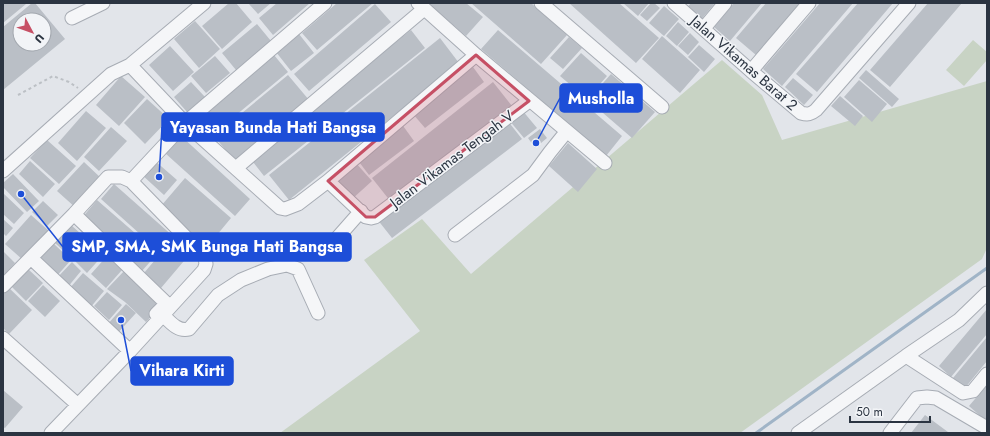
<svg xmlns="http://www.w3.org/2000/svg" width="990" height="436" viewBox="0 0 990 436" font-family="Jost,sans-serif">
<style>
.green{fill:#c8d3c4}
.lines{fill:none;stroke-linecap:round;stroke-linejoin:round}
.stream{stroke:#a0b4c7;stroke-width:3}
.building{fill:#babfc6;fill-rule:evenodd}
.minor-casing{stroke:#a7acb4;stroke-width:15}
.path{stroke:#bcc0c5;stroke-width:2;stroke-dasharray:3 3;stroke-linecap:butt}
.minor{stroke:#f5f6f8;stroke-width:13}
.marked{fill:#c65065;fill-opacity:0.2;stroke:#c65065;stroke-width:3;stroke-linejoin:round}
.labels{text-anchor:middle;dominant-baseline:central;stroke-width:3;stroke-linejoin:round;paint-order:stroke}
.street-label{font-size:15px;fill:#2b3441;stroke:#f2f4f7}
.leader{fill:none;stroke:#1d4ed8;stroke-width:1.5}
.callout-dot{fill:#1d4ed8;stroke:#f2f4f7;stroke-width:1.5}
.callout{fill:#1d4ed8;stroke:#1d4ed8;stroke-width:1.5}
.callout-label{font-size:16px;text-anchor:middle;font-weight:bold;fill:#fff}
</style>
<rect width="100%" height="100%" fill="#e2e5ea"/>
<!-- green -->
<path class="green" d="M973 40 987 52V60L964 86 946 70Z
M722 60 762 95 782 140 987 81V248L982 259 740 433H280L420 331 364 260 422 219 471 274Z"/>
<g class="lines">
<!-- stream -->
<path class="stream" d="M756 433 987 268"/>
</g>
<!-- building -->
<path class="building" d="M3 3H25L26 4 3 23Z
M32 3H35L65 39 3 90V27ZM20 20H44V44H20Z
M229 3H236L252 22 222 49 202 26Z
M248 3H271L258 14Z
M277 3H310L273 35 259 18Z
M337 3H373L317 50 302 33Z
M428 3H466L483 17 466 36Z
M471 3H531L567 35 541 64Z
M569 3H619L659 38 636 63Z
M623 3H649L638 16Z
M651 3H654L660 8 647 21 640 15Z
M691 3H715L700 21 686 9Z
M734 3H762L730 41 714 27Z
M766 3H800L756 55 736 38Z
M820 3H853L782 86 763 69Z
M858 3H893L817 92 796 74Z
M928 3H962L890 87 870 70Z
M375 4 391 22 309 91 294 74Z
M664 6 679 19 664 36 649 23Z
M195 21 220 49 199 68 174 39Z
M678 22 689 32 677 46 666 36Z
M257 24 271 41 236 70 222 53Z
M411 30 425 48 264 176 250 158Z
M498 30 622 136 606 156 481 49Z
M690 33 699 42 688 55 678 46Z
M299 34 314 53 291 71 276 52Z
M662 36 700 70 680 93 642 59Z
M569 37 582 48 563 69 550 58Z
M440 38 459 63 289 200 269 175Z
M699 45 715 59 704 72 688 57Z
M170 46 194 72 173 91 149 65Z
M581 53 607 76 587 99 560 76Z
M274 55 288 72 212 135 197 118Z
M215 56 230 73 206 93 191 76Z
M473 67 484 82 425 128 413 114Z
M866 70 899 99 892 107 859 78Z
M611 74 655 112 632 138 588 100Z
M288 75 309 100 235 161 214 136Z
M121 76 145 97 119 126 96 105Z
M793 78 813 95 804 105 785 87Z
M859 80 887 104 872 122 844 97Z
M191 82 205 97 187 112 174 97Z
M493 82 512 106 391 202 372 178Z
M840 96 863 116 855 126 831 106Z
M147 99 169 119 145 144 124 123Z
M522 110 537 128 524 138 509 120Z
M86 111 106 128 77 161 58 143Z
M507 120 522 139 392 238 377 219Z
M401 123 414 141 369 175 356 158Z
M111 127 127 141 99 171 84 157Z
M540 129 547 138 535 148 528 138Z
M181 136 250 199 235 216 165 153Z
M47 140 76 166 59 184 30 158Z
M568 143 597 169 578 192 549 166Z
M154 160 177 180 164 195 141 174Z
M30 161 55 184 43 197 19 174Z
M84 162 102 179 76 208 57 191Z
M355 162 372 181 351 200 333 181Z
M13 174 39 201 27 212 3 187V183Z
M185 178 231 218 207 247 161 206Z
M114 184 174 237 160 252 101 199Z
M3 193 24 213 14 224 3 214Z
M97 200 158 253 141 272 81 219Z
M43 201 58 215 47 226 32 212Z
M31 215 49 231 23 260 5 244Z
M3 219 13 228 6 236 3 233Z
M71 225 90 242 74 260 55 243Z
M172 240 189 255 161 288 144 273Z
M53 243 71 260 55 278 36 262Z
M91 243 104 254 87 273 75 261Z
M3 251 15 263 3 276Z
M107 256 122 270 106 288 91 274Z
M72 262 81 271 67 288 56 279Z
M28 269 43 283 26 301 11 286Z
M125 270 162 305 146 322 125 302 107 289Z
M83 273 104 291 90 308 69 289Z
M43 285 60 301 45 317 28 301Z
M8 287 32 310 9 334 3 328V293Z
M107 292 122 305 109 320 94 306Z
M126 304 136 313 115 336 105 327Z
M987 309V334L951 377 939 366Z
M987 337V361L965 388 953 378Z
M986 386H987V422L969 406Z
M3 390 23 407 5 428 3 427Z
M925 415 948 432 947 433H911Z"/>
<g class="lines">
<defs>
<path id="minor" d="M418 3 476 55 605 163
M541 3 662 107
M674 3 751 71 801 113C808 115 811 114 816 110L909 3
M72 18 103 3
M704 28 725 3
M130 65 185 123 280 208 285 209 298 204 328 181 476 55
M751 71 809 3
M236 168 424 9
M3 171 111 74 130 65 204 3
M131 181 185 123 325 3
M328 181 366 217 371 218 375 217 529 101
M74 214 165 302 166 304 156 314
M455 235 533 175 550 152 567 131
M331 245 361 211
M31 258 130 351
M3 286 74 214 108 177H122L131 181 205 257 206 264 204 270 130 351 51 433
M163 315C170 322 178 332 189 329L218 295 241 280 268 269 287 265 298 269 318 313
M3 338 78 405
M906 356 963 393 973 391 987 374
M798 433 906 356 959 320 987 293
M890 433 917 398 927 397 936 398 987 428"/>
</defs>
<!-- minor casing -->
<use href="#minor" class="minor-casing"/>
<!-- path -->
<path class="path" d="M18 95 53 76 69 82 78 88"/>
<!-- minor -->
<use href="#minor" class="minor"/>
</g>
<!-- marked area -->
<path class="marked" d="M476 55 529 101 375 217H366L328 181Z"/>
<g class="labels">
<!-- street labels -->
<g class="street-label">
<text transform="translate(744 63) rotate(41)">Jalan Vikamas Barat 2</text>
<text transform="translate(452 159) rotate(-37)">Jalan Vikamas Tengah V</text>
</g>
</g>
<!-- callouts -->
<path class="leader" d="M536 143L560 98M159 177L162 127M21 194L63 247M121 320L131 371"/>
<g class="callout-dot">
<circle cx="536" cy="143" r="4"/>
<circle cx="159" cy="177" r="4"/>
<circle cx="21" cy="194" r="4"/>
<circle cx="121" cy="320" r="4"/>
</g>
<g class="callout">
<rect x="560" y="84" width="82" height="28" rx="4"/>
<rect x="162" y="113" width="222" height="28" rx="4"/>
<rect x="63" y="233" width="288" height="28" rx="4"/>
<rect x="131" y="357" width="102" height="28" rx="4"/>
</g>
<g class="callout-label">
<text x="601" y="104">Musholla</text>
<text x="273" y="133">Yayasan Bunda Hati Bangsa</text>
<text x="207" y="252">SMP, SMA, SMK Bunga Hati Bangsa</text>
<text x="182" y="376">Vihara Kirti</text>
</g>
<!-- border -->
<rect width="990" height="436" fill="none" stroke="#2b3441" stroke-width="8"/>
<!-- north arrow -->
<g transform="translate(32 32) rotate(131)"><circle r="19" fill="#f2f4f7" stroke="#a2a7ae"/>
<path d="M0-3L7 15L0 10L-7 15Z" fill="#c65065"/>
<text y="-6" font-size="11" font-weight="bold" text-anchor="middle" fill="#2b3441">U</text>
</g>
<!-- scale -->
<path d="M850 416v6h80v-6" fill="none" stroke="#2b3441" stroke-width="2"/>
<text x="856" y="416" font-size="12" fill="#2b3441" stroke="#f2f4f7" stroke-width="3" paint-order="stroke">50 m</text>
</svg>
